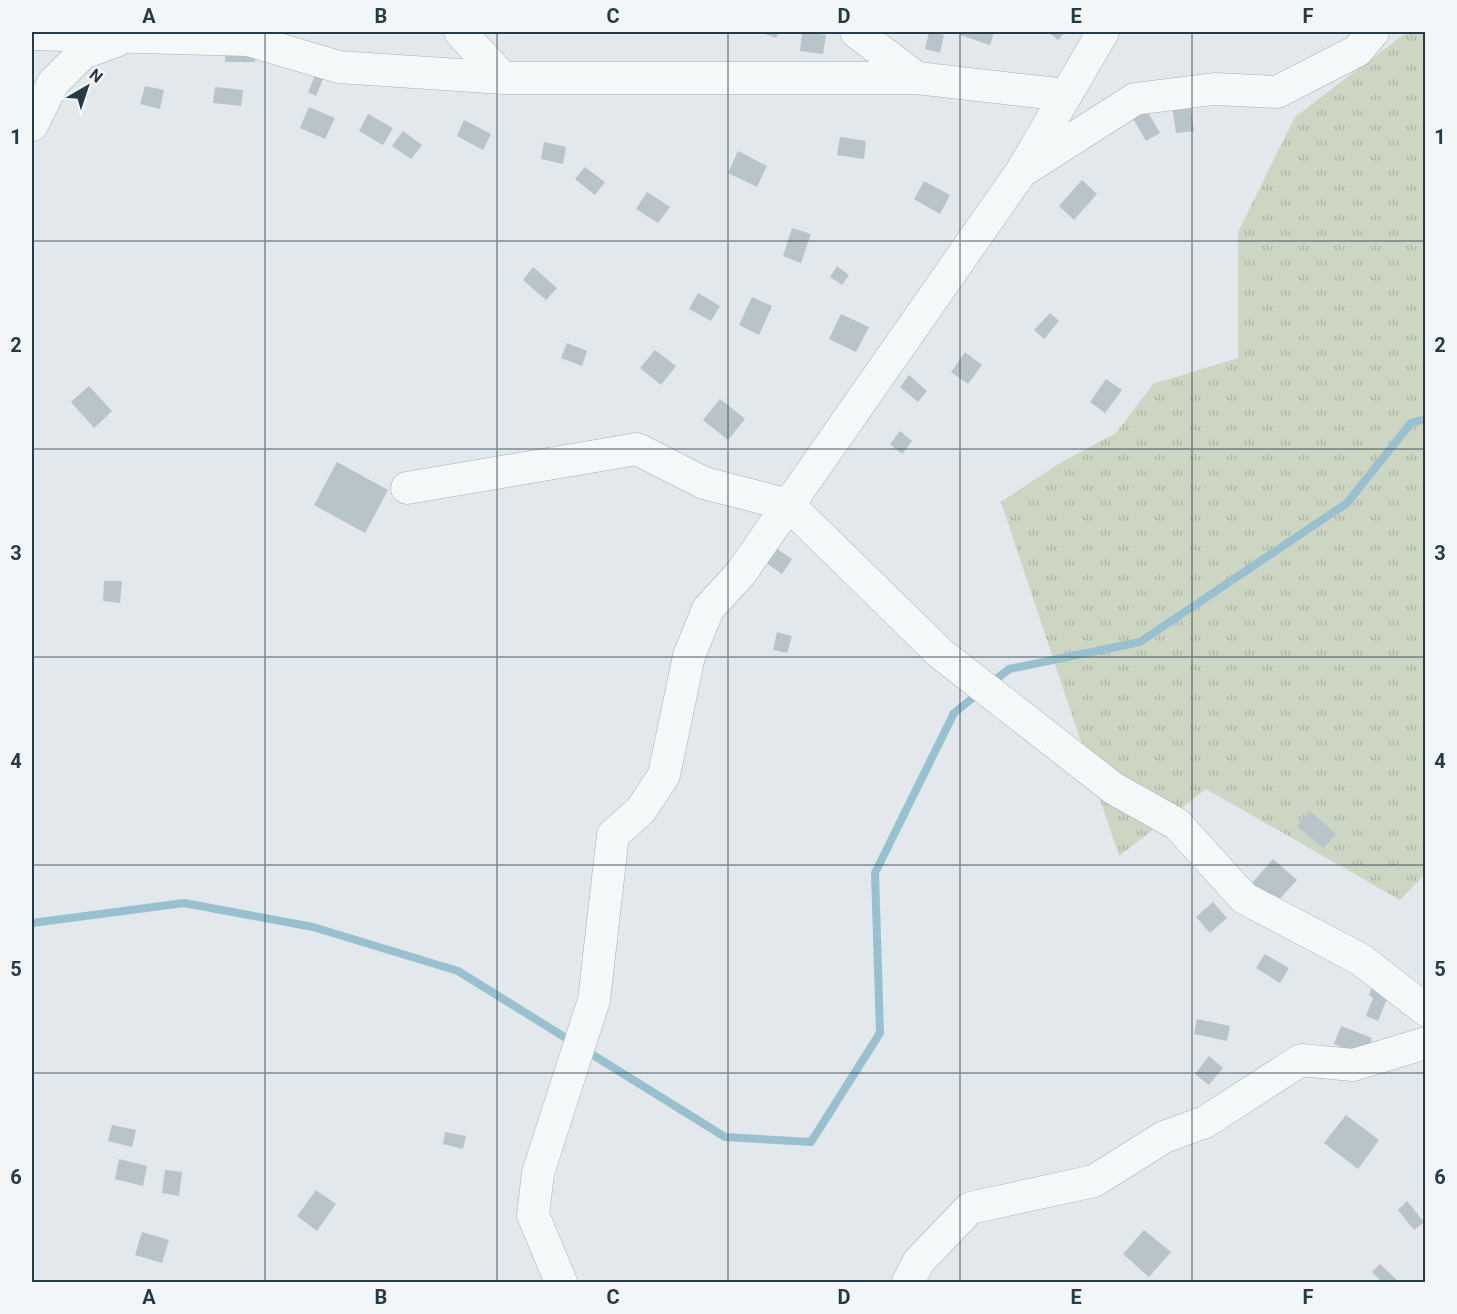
<svg xmlns="http://www.w3.org/2000/svg" width="1457" height="1314" viewBox="0 0 1457 1314" font-family="Roboto,sans-serif">
<style>
.grass{fill:url(#grass-tufts)}
.lines{fill:none;stroke-linecap:round;stroke-linejoin:round}
.stream{stroke:#99c0cf;stroke-width:8}
.building{fill:#b8c3ca}
.street-casing{stroke:#a6b0b7;stroke-width:33}
.street{stroke:#f5f8f9;stroke-width:32}
.grid{fill:none;stroke:#283a46;stroke-width:1.5;stroke-opacity:0.55}
.neatline{fill:none;stroke:#283a46;stroke-width:2}
.grid-label{font-size:20px;text-anchor:middle;font-weight:bold;fill:#283a46}
</style>
<defs>
<pattern id="grass-tufts" width="24" height="20" patternUnits="userSpaceOnUse" patternTransform="scale(1.5)"><rect width="24" height="20" fill="#ccd6c2"/><path d="M3 7l-1-3M5 7V3M7 7l1-3M15 17l-1-3M17 17v-4M19 17l1-3" fill="none" stroke="#afb8a8"/></pattern>
</defs>
<rect width="100%" height="100%" fill="#e2e8ec"/>
<!-- grass -->
<path class="grass" d="M1407 32H1425L1426 873 1400 900 1206 789 1119 856 1001 502 1060 463 1116 433 1153 384 1238 358V232L1295 117Z"/>
<g class="lines">
<!-- stream -->
<path class="stream" d="M990 684 1009 669 1140 642 1347 503 1411 423 1426 419
M32 923 184 903 313 927 458 971 574 1043
M585 1050 725 1137 811 1142 880 1033 875 873 954 713 980 692"/>
</g>
<!-- building -->
<path class="building" d="M760 32H779L776 38Z
M802 32 826 35 823 54 800 51Z
M929 32 944 35 940 53 925 49Z
M961 32H994L990 45 960 35Z
M1048 32H1065L1058 40Z
M225 52H255V62H225Z
M315 76 323 79 316 96 308 92Z
M145 86 164 90 160 109 140 104Z
M215 87 243 90 241 106 213 103Z
M1190 103 1194 131 1176 133 1172 106Z
M309 107 335 118 325 139 300 128Z
M1146 109 1160 133 1146 141 1132 117Z
M368 114 393 128 383 145 359 131Z
M464 120 491 134 483 150 457 136Z
M403 131 422 145 411 159 392 146Z
M840 137 866 141 864 159 837 155Z
M544 142 566 147 563 164 541 159Z
M738 151 767 166 757 187 728 173Z
M585 167 605 182 595 195 575 179Z
M1082 180 1097 194 1074 220 1059 206Z
M924 181 950 195 940 214 914 199Z
M647 192 670 207 658 223 636 209Z
M792 228 811 234 801 263 783 256Z
M837 266 849 275 842 285 830 277Z
M533 267 557 288 546 300 523 280Z
M698 293 720 306 711 321 689 309Z
M752 297 772 306 759 335 739 325Z
M1050 313 1059 321 1044 339 1034 330Z
M841 314 869 327 856 352 829 339Z
M567 343 587 351 582 366 561 358Z
M655 350 676 366 661 385 640 368Z
M965 352 982 365 968 384 951 372Z
M909 375 927 391 918 402 900 387Z
M1106 379 1122 390 1105 413 1090 402Z
M89 386 112 411 94 428 71 402Z
M720 399 745 419 728 440 703 420Z
M900 431 912 441 902 454 890 444Z
M337 462 388 490 365 533 314 505Z
M771 545 792 559 782 574 761 559Z
M104 581H122L120 603 103 601Z
M777 632 792 636 787 653 773 650Z
M1310 811 1336 834 1323 848 1297 826Z
M1273 859 1297 880 1275 904 1252 883Z
M1213 902 1227 918 1210 933 1196 917Z
M1265 954 1289 968 1280 983 1256 968Z
M1374 982 1391 989 1378 1021 1366 1016 1373 998 1369 995Z
M1197 1019 1230 1026 1227 1041 1194 1034Z
M1341 1026 1372 1038 1365 1056 1334 1044Z
M1209 1056 1223 1068 1209 1085 1195 1074Z
M1346 1115 1379 1140 1358 1169 1324 1143Z
M112 1125 136 1130 132 1147 108 1141Z
M445 1132 466 1136 463 1149 443 1144Z
M119 1159 147 1166 143 1186 115 1179Z
M165 1170 182 1172 179 1196 162 1193Z
M316 1190 336 1204 317 1231 297 1216Z
M1407 1201 1424 1222 1414 1230 1398 1210Z
M1144 1230 1171 1252 1149 1277 1123 1254Z
M142 1232 169 1240 162 1263 135 1255Z
M1380 1264 1399 1282H1382L1372 1272Z"/>
<g class="lines">
<defs>
<path id="street" d="M460 32 503 78
M856 32 917 78
M32 34 248 40 339 67 503 78H917L1066 95
M32 125 53 83 83 53 116 41
M1027 168 1135 99 1214 89 1277 92 1357 51 1373 32
M407 488 637 449 704 483 789 505 940 653 1113 788 1177 824 1244 898 1360 959 1426 1010
M561 1282 533 1215 538 1173 594 1000 613 835 641 810 664 775 689 656 708 609 741 573 1021 172 1103 32
M908 1282 919 1261 970 1208 1094 1181 1164 1137 1205 1122 1301 1060 1353 1065 1426 1043"/>
</defs>
<!-- street casing -->
<use href="#street" class="street-casing"/>
<!-- street -->
<use href="#street" class="street"/>
</g>
<!-- grid -->
<path class="grid" d="M265 32V1282M497 32V1282M728 32V1282M960 32V1282M1192 32V1282M32 241H1426M32 449H1426M32 657H1426M32 865H1426M32 1073H1426"/>
<!-- border -->
<rect width="1457" height="1314" fill="none" stroke="#f2f6f9" stroke-width="66"/>
<!-- north arrow -->
<g transform="translate(87 87) rotate(39)" stroke="#f2f6f9" stroke-width="4.5" paint-order="stroke">
<path d="M0-4.5L10 22L0 15L-10 22Z" fill="#283a46"/>
<text y="-9" font-size="16" font-weight="bold" text-anchor="middle" fill="#283a46">N</text>
</g>
<rect x="33" y="33" width="1391" height="1248" class="neatline"/>
<g class="grid-label">
<text x="149" y="23">A</text>
<text x="381" y="23">B</text>
<text x="613" y="23">C</text>
<text x="844" y="23">D</text>
<text x="1076" y="23">E</text>
<text x="1308" y="23">F</text>
<text x="16" y="144">1</text>
<text x="1440" y="144">1</text>
<text x="16" y="352">2</text>
<text x="1440" y="352">2</text>
<text x="16" y="560">3</text>
<text x="1440" y="560">3</text>
<text x="16" y="768">4</text>
<text x="1440" y="768">4</text>
<text x="16" y="976">5</text>
<text x="1440" y="976">5</text>
<text x="16" y="1184">6</text>
<text x="1440" y="1184">6</text>
<text x="149" y="1304">A</text>
<text x="381" y="1304">B</text>
<text x="613" y="1304">C</text>
<text x="844" y="1304">D</text>
<text x="1076" y="1304">E</text>
<text x="1308" y="1304">F</text>
</g>
</svg>
